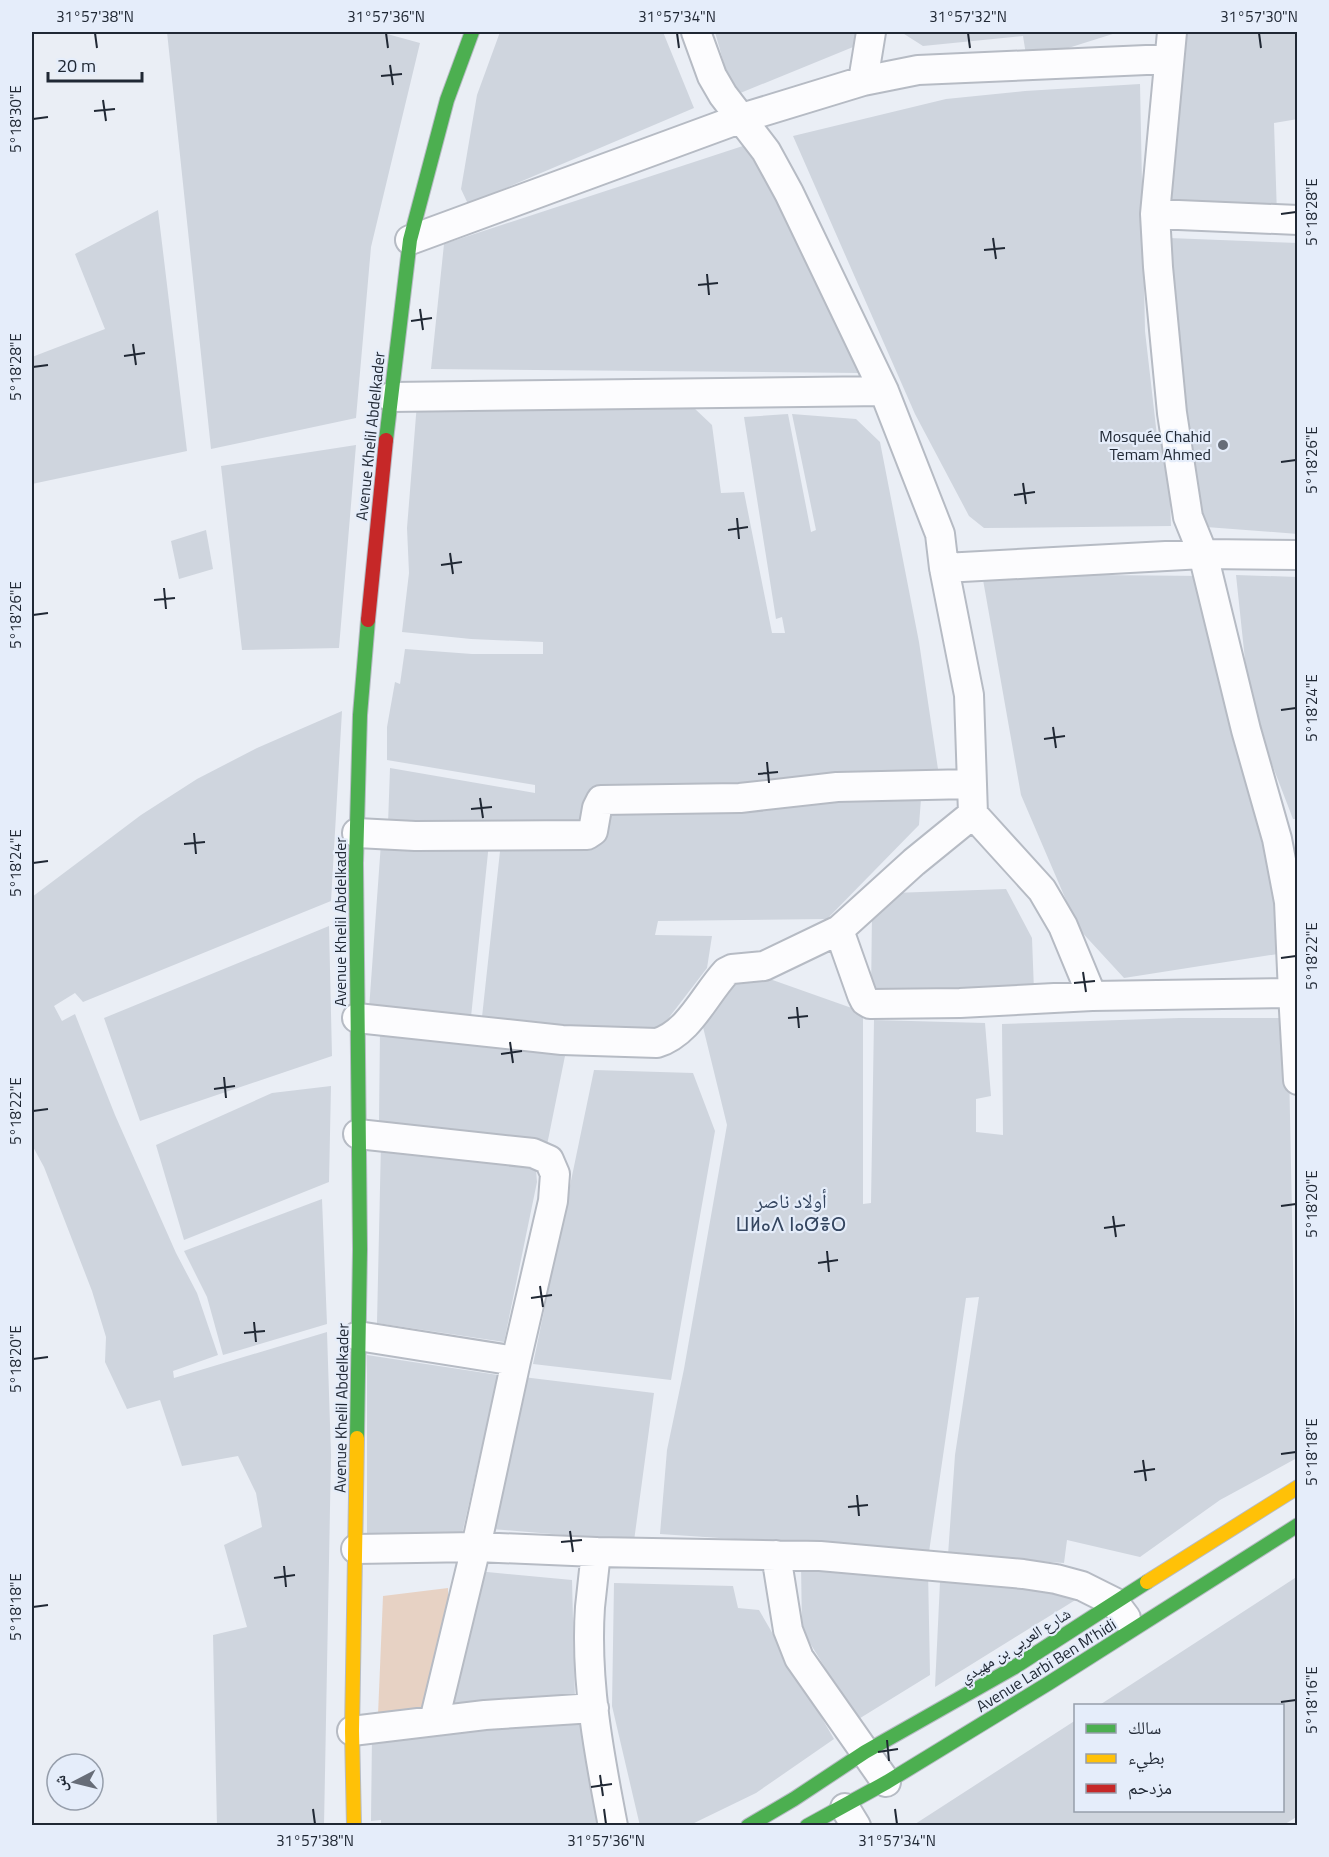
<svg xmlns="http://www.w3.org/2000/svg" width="1329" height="1857" viewBox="0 0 1329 1857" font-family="'Titillium Web','Noto Naskh Arabic','Noto Sans Tifinagh',sans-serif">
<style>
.green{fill:#e7d2c4}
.building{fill:#cfd5de}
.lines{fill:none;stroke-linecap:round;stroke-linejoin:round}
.street-casing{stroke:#b6bbc4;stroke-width:32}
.fast-casing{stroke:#b6bbc4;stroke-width:16}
.slow-casing{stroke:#b6bbc4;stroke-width:16}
.jam-casing{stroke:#b6bbc4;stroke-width:16}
.street{stroke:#fcfcfe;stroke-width:28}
.fast{stroke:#4caf50;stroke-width:14}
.slow{stroke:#ffc107;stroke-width:14}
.jam{stroke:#c62828;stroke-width:14}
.ticks{fill:none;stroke:#202834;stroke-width:2}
.poi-dot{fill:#676d78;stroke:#e5edfa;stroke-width:2}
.labels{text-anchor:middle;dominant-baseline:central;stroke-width:4.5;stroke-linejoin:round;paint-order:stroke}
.street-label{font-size:16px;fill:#202834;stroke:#e5edfa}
.poi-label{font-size:16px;fill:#202834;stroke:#e5edfa;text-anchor:end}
.quarter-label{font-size:20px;fill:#34455f;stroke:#e5edfa}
.neatline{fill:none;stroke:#202834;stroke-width:2}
.ticks-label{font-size:15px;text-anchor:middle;fill:#202834}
</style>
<rect width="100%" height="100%" fill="#eaeef5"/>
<!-- green -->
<path class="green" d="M448 1588V1616L427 1713 378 1715 383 1596Z"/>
<!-- building -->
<path class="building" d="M167 32H380L420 43 371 247 356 418 211 449Z
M500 32H663L694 108 468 204 461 189 477 95Z
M715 32H859L858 45 733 96Z
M901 32H1119L1027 61 1023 36 923 46Z
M1183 32H1298V119L1274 123 1277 215 1166 209Z
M1140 84 1145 331 1157 436 1168 435 1171 526 984 528 969 516 915 414 793 136 946 99 1025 91Z
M755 142 860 373 431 369 444 244Z
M158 210 187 451 32 484V357L105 329 75 254Z
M1169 238 1298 243V534L1193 526Z
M417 403 693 407 712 425 721 493 744 492 772 633H785L782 617 776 619 744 417 788 414 811 532 816 530 792 414 856 419 880 442 919 642 938 769 772 787 624 790 590 828 388 824 390 768 535 793V785L387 760V727L395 682 400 684 405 649 472 654H543V642L471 639 402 632 409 573 407 528Z
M356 445 339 648 242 650 221 466Z
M206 530 213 569 179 579 171 541Z
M982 574 1206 576 1241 762 1290 952 1124 978 1078 928 1021 795Z
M1236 575 1298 577V819H1293L1250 707Z
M342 711 331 901 83 1002 75 993 54 1006 62 1021 75 1014 115 1115 176 1253 197 1293 218 1355 173 1371 174 1378 327 1332 331 1455 324 1826H217L213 1635 247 1627 224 1545 262 1527 256 1493 238 1456 182 1466 160 1400 127 1409 105 1362 106 1337 92 1291 44 1167 32 1145V897L141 815 197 779 257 748Z
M921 799 919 825 827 919 658 921 655 935 712 936 707 968 651 1041 482 1017 501 842H597L600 806 791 804Z
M381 843H489L471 1017 369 1009Z
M1006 889 1032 938 1034 991 871 996 872 913 893 893Z
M329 926 332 1056 140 1121 104 1018Z
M744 970 863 1012V1204L871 1203 874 1020 985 1023 991 1096 976 1099V1132L1003 1135 1002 1024 1179 1018H1288L1297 1458 1220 1500 1140 1557 1067 1540 1064 1563 948 1555 955 1455 979 1297 966 1298 929 1552 660 1534 667 1450 684 1369 727 1125 703 1027Z
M380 1030 566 1051 547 1145 379 1121Z
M594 1070 693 1073 715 1131 671 1380 533 1364Z
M331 1086 329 1182 184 1240 156 1145 272 1093Z
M381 1143 535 1158 537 1182 504 1342 377 1323Z
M322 1199 327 1324 223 1355 207 1297 184 1251Z
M367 1355 498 1375 462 1534 367 1539Z
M523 1377 654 1393 634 1541 492 1529Z
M801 1564 928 1570 930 1675 857 1720 802 1630Z
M477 1571 572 1580 575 1699 446 1712Z
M1298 1576V1816L1282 1826H912L1076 1720V1810H1282V1706H1098Z
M940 1582 1002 1583 1077 1599 935 1687Z
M614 1583 733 1586 738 1608 759 1610 834 1739 756 1793 688 1826H640L612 1706Z
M578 1715 606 1826H381V1820L371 1821 372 1736Z"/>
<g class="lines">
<defs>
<path id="street" d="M696 32 712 76 723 95 766 151 789 193 884 391 940 534 944 568 969 695 973 814 1042 890 1063 926 1092 996 1293 993 1298 1080
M1172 32 1155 214 1158 267 1172 413 1188 517 1203 554 1246 730 1277 839 1289 902 1293 993
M863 81 871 32
M1155 214 1298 220
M410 240 742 118 863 81 918 70 1169 59
M391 397 884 391
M944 568 1203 554 1298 555
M357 833 415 836 587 835 593 831 597 808 601 800 740 798 837 787 971 784
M839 930 862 995 865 1001 870 1004 960 1003 1092 996
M357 1018 562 1040 657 1043C689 1033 704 996 726 972L732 969 764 966 839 930 914 862 973 814
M358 1134 533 1153 549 1160 555 1174 553 1201 516 1361
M358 1336 516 1361 476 1547 434 1721
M356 1549 476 1547 596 1552 820 1556 1023 1574 1056 1579 1082 1586 1114 1602 1126 1618
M596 1552C594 1570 592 1588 590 1607 585 1680 599 1754 613 1826
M776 1555 788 1630 799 1658 886 1782
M352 1731 485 1715 594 1708
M845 1808 856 1826"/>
<path id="fast" d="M386 440 410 240 447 100 472 32
M357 1438 360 1249 356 863 360 715 368 620
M748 1826 794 1799 865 1752 1013 1668 1147 1582
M807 1826 887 1782 1049 1683 1298 1525"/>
<path id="slow" d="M1147 1582 1298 1487
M354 1826 352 1731 357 1438"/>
<path id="jam" d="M368 620 386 440"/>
</defs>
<!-- street casing -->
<use href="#street" class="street-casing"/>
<!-- fast casing -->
<use href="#fast" class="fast-casing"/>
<!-- slow casing -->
<use href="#slow" class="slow-casing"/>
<!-- jam casing -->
<use href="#jam" class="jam-casing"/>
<!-- street -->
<use href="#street" class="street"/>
<!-- fast -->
<use href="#fast" class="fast"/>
<!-- slow -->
<use href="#slow" class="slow"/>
<!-- jam -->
<use href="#jam" class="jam"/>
</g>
<!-- ticks -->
<path class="ticks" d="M95 33 97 48M386 33 388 48M677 33 679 48M968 33 970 48M1259 33 1261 48M390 65 393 85M381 76 402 74M103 100 106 121M94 111 115 109M33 119 48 117M1281 214 1296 212M993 238 996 259M984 250 1005 248M707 274 709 295M698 285 718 283M420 309 423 330M411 321 432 318M133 344 136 365M124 356 145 353M33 367 48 365M1281 462 1296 460M1023 483 1026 504M1014 495 1035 492M737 518 739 539M728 530 748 527M450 553 453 574M441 565 462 562M164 588 166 609M154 600 175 598M33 615 48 613M1281 710 1296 708M1053 727 1056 748M1044 739 1065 736M767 762 769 783M758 774 778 772M480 798 483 818M471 809 492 807M194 833 196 854M184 844 205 842M33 863 48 861M1281 958 1296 956M1083 972 1086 992M1074 983 1095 981M797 1007 799 1028M788 1018 808 1016M510 1042 513 1063M501 1054 522 1051M224 1077 226 1098M214 1089 235 1086M33 1111 48 1109M1281 1206 1296 1204M1113 1216 1116 1237M1104 1228 1125 1225M827 1251 829 1272M818 1263 838 1260M540 1286 543 1307M531 1298 552 1295M254 1322 256 1342M244 1333 265 1331M33 1359 48 1357M1281 1454 1296 1452M1143 1460 1146 1481M1134 1472 1155 1469M857 1495 859 1516M848 1507 868 1505M570 1531 573 1552M561 1542 582 1540M284 1566 286 1587M274 1578 295 1575M33 1607 48 1605M1281 1702 1296 1700M887 1740 889 1761M878 1752 898 1749M600 1775 603 1796M591 1787 612 1784M313 1809 315 1824M604 1809 606 1824M895 1809 897 1824"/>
<!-- markers -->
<circle class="poi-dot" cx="1223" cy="445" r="6"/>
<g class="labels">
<!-- street labels -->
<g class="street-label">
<text transform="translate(370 436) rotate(-84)">Avenue Khelil Abdelkader</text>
<text transform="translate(340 922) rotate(-90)">Avenue Khelil Abdelkader</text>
<text transform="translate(341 1408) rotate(-89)">Avenue Khelil Abdelkader</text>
<text transform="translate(1015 1645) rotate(-32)">شارع العربي بن مهيدي</text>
<text transform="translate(1046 1665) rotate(-32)">Avenue Larbi Ben M'hidi</text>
</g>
<!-- poi labels -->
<g class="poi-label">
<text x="1211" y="436">Mosquée Chahid<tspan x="1211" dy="18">Temam Ahmed</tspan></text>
</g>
<!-- quarter labels -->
<g class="quarter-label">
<text x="791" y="1200">أولاد ناصر<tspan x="791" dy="23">ⵡⵍⴰⴷ ⵏⴰⵚⴻⵔ</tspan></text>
</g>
</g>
<!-- border -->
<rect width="1329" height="1857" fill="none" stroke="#e5edfa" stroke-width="66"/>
<!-- legend -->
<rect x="1074" y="1704" width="210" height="108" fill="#e5edfa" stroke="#969eab" stroke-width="1.5"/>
<rect x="1086" y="1724" width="30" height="9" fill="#4caf50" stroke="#969eab" stroke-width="1.5"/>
<text x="1128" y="1734" font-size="18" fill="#202834">سالك</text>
<rect x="1086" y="1754" width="30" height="9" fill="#ffc107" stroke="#969eab" stroke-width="1.5"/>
<text x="1128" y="1764" font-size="18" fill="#202834">بطيء</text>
<rect x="1086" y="1784" width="30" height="9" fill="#c62828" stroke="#969eab" stroke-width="1.5"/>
<text x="1128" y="1794" font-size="18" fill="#202834">مزدحم</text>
<!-- north arrow -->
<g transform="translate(75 1782) rotate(263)"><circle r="28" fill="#e5edfa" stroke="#969eab" stroke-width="1.5"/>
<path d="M0-4.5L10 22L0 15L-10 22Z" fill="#676d78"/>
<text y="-9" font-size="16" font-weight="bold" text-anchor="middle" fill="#202834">ش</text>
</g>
<!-- scale -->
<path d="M48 72v9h94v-9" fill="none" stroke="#202834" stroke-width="3"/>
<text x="57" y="72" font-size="18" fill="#202834" stroke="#e5edfa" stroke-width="4.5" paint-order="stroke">20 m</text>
<rect x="33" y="33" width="1263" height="1791" class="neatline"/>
<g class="ticks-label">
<text x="95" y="22">31°57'38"N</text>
<text x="386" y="22">31°57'36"N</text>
<text x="677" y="22">31°57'34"N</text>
<text x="968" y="22">31°57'32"N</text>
<text x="1259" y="22">31°57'30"N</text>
<text transform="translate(16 119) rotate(-90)" y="5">5°18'30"E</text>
<text transform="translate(1312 212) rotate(-90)" y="5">5°18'28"E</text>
<text transform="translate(16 367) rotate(-90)" y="5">5°18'28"E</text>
<text transform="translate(1312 460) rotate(-90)" y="5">5°18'26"E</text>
<text transform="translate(16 615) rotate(-90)" y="5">5°18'26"E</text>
<text transform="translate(1312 708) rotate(-90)" y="5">5°18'24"E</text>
<text transform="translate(16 863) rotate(-90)" y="5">5°18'24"E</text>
<text transform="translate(1312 956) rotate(-90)" y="5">5°18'22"E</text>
<text transform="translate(16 1111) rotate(-90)" y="5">5°18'22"E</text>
<text transform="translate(1312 1204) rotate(-90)" y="5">5°18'20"E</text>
<text transform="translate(16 1359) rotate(-90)" y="5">5°18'20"E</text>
<text transform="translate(1312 1452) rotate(-90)" y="5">5°18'18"E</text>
<text transform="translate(16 1607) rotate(-90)" y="5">5°18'18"E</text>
<text transform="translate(1312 1700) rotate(-90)" y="5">5°18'16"E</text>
<text x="315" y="1846">31°57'38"N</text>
<text x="606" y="1846">31°57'36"N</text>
<text x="897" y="1846">31°57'34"N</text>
</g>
</svg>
